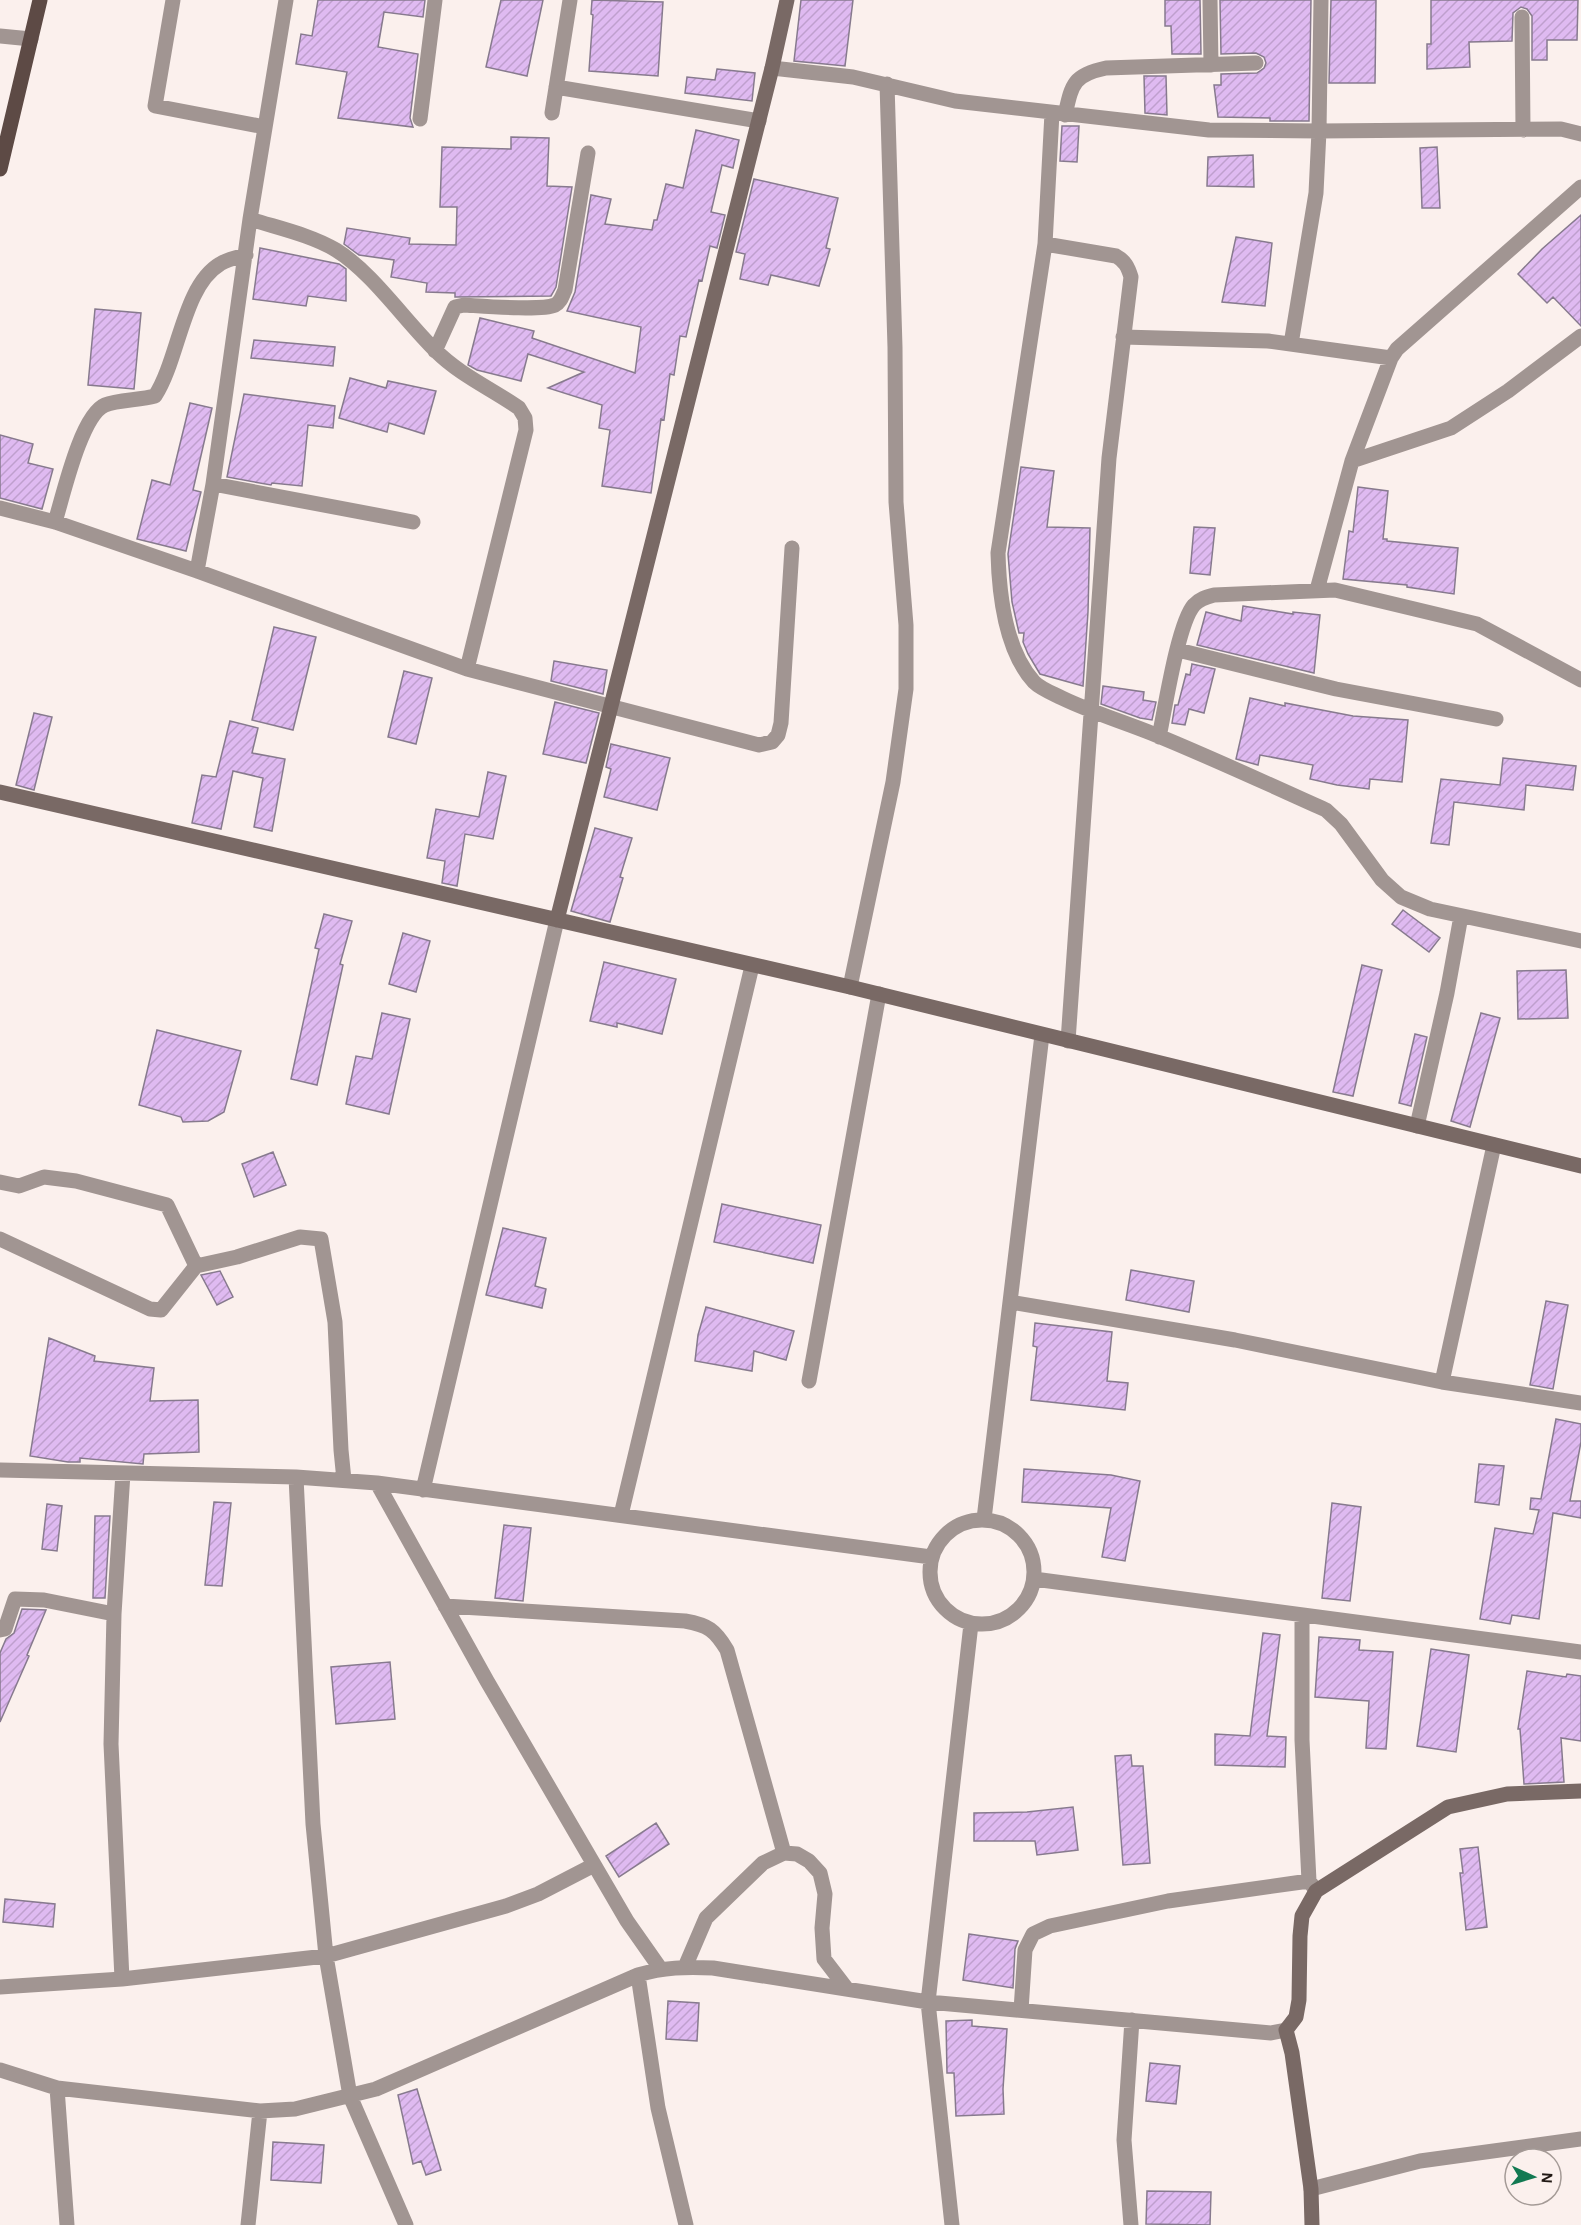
<svg xmlns="http://www.w3.org/2000/svg" width="1581" height="2225" viewBox="0 0 1581 2225" font-family="'Alegreya Sans',sans-serif">
<style>
.building{fill:url(#building-hatch);stroke:#877a8e;stroke-width:1.5}
.lines{fill:none;stroke-linecap:round;stroke-linejoin:round}
.street{stroke:#a19592;stroke-width:15}
.secondary{stroke:#796965;stroke-width:15}
.primary{stroke:#5d4a45;stroke-width:15}
</style>
<defs>
<pattern id="building-hatch" width="6" height="6" patternUnits="userSpaceOnUse" patternTransform="scale(1.5)"><rect width="6" height="6" fill="#dfbaf1"/><path d="M-1 1l2-2M0 6l6-6M5 7l2-2" fill="none" stroke="#bf9fce"/></pattern>
</defs>
<rect width="100%" height="100%" fill="#fbf0ed"/>
<!-- building -->
<path class="building" d="M318 0H425L423 17 384 12 378 47 418 54 410 118 413 127 338 118 347 72 296 64 301 34 312 36Z
M501 0H543L527 76 486 67Z
M592 0 663 2 658 76 589 71 593 15 591 14Z
M801 0H853L845 66 794 61Z
M1165 0H1200L1201 54H1172L1171 26H1165Z
M1220 0H1311L1309 121H1270V118L1218 117 1214 85H1221V74L1257 73 1264 68 1266 63 1264 57 1256 53 1221 54Z
M1331 0H1376L1375 83H1329Z
M1431 0H1578L1577 40H1547V60H1532V16L1527 9 1521 7 1513 13 1512 41 1469 42 1470 67 1427 69V44H1431Z
M717 69 755 73 752 101 685 93 687 77 715 80Z
M1144 76H1166L1167 115 1145 113Z
M1062 126H1079L1077 162 1060 161Z
M696 130 739 140 733 168 722 165 711 212 725 215 717 248 710 246 702 281 699 280 686 337 680 336 674 375 670 374 664 420 661 419 651 493 602 486 610 430 599 428 602 405 548 388 584 372 528 354 521 381 477 370 468 365 480 318 534 331 532 338 635 373 641 327 567 311 575 292 591 195 611 199 605 224 652 230 654 220H657L666 184 683 188Z
M511 137 549 138 547 186 572 187 556 287 551 296 455 297V293L426 292 427 283 391 277 394 260 359 255 344 244 347 228 410 238 409 244 456 245 457 207H440L442 147 511 149Z
M1437 147 1440 208H1422L1420 148Z
M1253 155 1254 187 1207 186 1208 157Z
M754 179 838 198 826 248 830 249 819 286 771 275 768 285 740 279 745 254 736 252Z
M1581 215V326L1553 297 1547 303 1518 274 1542 249Z
M1236 237 1272 243 1265 306 1222 302Z
M260 248 339 264 346 269V301L308 296 306 306 253 299Z
M95 309 141 313 134 389 88 385Z
M254 340 335 347 333 366 251 358Z
M350 378 386 388 388 381 436 391 424 434 389 423 387 432 339 418Z
M244 394 335 406 333 428 308 425 302 486 272 483 271 485 227 477Z
M190 403 212 408 193 490 201 492 186 551 137 539 152 480 170 485Z
M0 435 33 444 28 463 53 469 42 509 0 498Z
M1021 467 1054 471 1047 527 1090 528 1088 612 1083 686 1040 674 1028 654 1023 642 1024 633H1019L1012 602 1008 554Z
M1358 487 1388 491 1383 539H1387V541L1458 548 1454 594 1407 587V585L1343 579 1349 531 1353 532Z
M1194 527 1215 528 1210 575 1190 573Z
M1243 606 1293 614V612L1320 615 1314 673 1197 645 1206 612 1241 621Z
M274 627 316 637 293 730 252 720Z
M554 661 607 670 603 694 551 681Z
M1192 664 1215 669 1204 713 1189 709 1185 725 1172 723 1175 705H1178L1186 674 1190 675Z
M404 671 432 678 416 744 388 737Z
M1103 686 1144 692 1143 700 1156 702 1152 720 1140 718 1101 704Z
M1250 698 1285 706V703L1353 716 1408 720 1402 782 1370 779 1369 789 1337 785 1310 779 1313 765 1260 755 1258 765 1236 759Z
M555 702 599 713 586 763 543 754Z
M34 713 52 717 34 790 16 785Z
M230 721 258 728 252 753 285 759 272 831 254 827 263 778 233 771 221 829 192 823 202 775 216 777Z
M611 744 670 758 657 810 604 797 611 769 606 767Z
M1503 758 1576 766 1573 790 1526 785 1524 810 1454 802 1449 845 1431 843 1441 779 1500 785Z
M488 772 506 776 493 839 465 834 457 886 442 883 445 861 427 858 436 809 479 817Z
M595 828 632 838 620 877 623 878 610 922 571 911Z
M1403 910 1440 938 1429 952 1392 924Z
M324 914 352 921 340 964 343 965 317 1085 291 1079 319 949 315 948Z
M403 933 430 941 416 992 389 984Z
M604 962 676 979 662 1034 617 1023V1027L590 1021Z
M1362 965 1382 970 1353 1096 1333 1092Z
M1566 970 1568 1018 1518 1019 1517 971Z
M382 1013 410 1019 389 1114 346 1104 356 1056 372 1059Z
M1481 1013 1500 1018 1470 1127 1451 1121Z
M157 1030 241 1051 224 1112 208 1121 183 1122 181 1117 139 1105Z
M1415 1034 1427 1037 1411 1106 1399 1103Z
M273 1152 286 1185 254 1197 242 1164Z
M722 1204 821 1225 813 1263 714 1242Z
M503 1228 546 1238 535 1286 546 1289 542 1308 486 1295Z
M1131 1270 1194 1281 1189 1312 1126 1300Z
M220 1271 233 1297 217 1305 201 1275Z
M1546 1301 1568 1305 1553 1389 1530 1385Z
M706 1307 794 1331 786 1360 754 1351 752 1371 695 1361 698 1335Z
M1035 1323 1112 1332 1107 1381 1128 1383 1125 1410 1031 1400 1037 1347 1033 1346Z
M49 1338 95 1356 94 1361 154 1368 150 1401 198 1400 199 1452 144 1454 143 1464 80 1458V1462H68L30 1456Z
M1556 1419 1581 1424V1442L1570 1501H1581V1518L1553 1513 1539 1619 1512 1615 1510 1624 1480 1619 1495 1528 1533 1534 1539 1510 1530 1509 1531 1498 1541 1499Z
M1479 1464 1504 1466 1499 1505 1475 1502Z
M1024 1469 1111 1475 1140 1481 1125 1561 1102 1557 1111 1508 1022 1502Z
M214 1502 231 1503 222 1586 205 1585Z
M1332 1503 1361 1507 1350 1601 1322 1598Z
M47 1504 62 1506 57 1551 42 1549Z
M95 1516H110L105 1598H93Z
M504 1525 531 1528 523 1601 495 1598Z
M22 1609 46 1610 27 1655 29 1656 0 1722V1653L6 1639 14 1633Z
M1263 1633 1280 1635 1267 1736 1286 1737 1285 1767 1215 1765V1734L1250 1736Z
M1319 1637 1360 1640 1359 1650 1393 1652 1386 1749 1366 1748 1369 1701 1315 1697Z
M1431 1649 1469 1655 1456 1752 1417 1746Z
M390 1662 395 1719 336 1724 331 1667Z
M1527 1671 1566 1677 1567 1674 1581 1676V1741L1561 1738 1564 1782 1524 1784 1520 1729H1518Z
M1131 1755 1132 1766H1143L1150 1863 1123 1865 1115 1756Z
M1073 1807 1078 1850 1037 1855 1035 1841H974V1813L1027 1812Z
M656 1823 669 1844 619 1877 606 1856Z
M1478 1847 1487 1927 1466 1930 1460 1873H1463L1460 1849Z
M5 1899 55 1904 53 1927 3 1922Z
M969 1934 1018 1941 1015 1949 1013 1988 963 1980Z
M668 2001 699 2003 697 2041 666 2039Z
M972 2020V2026L1007 2029 1003 2089 1004 2114 956 2116 954 2073H947L946 2021Z
M1150 2063 1180 2066 1176 2104 1146 2101Z
M417 2089 441 2170 426 2175 421 2161 413 2164 398 2095Z
M273 2142 324 2145 321 2183 271 2180Z
M1147 2191 1211 2192 1210 2225 1146 2224Z"/>
<g class="lines">
<!-- street -->
<path class="street" d="M173 0 155 106 265 127
M1210 0 1211 65
M1522 17 1523 130
M0 36 31 39
M772 68 853 77 955 101 1209 130 1319 131 1561 129 1581 134
M556 87 759 121
M552 113 570 0
M1052 113 1045 244 998 553C999 594 1005 650 1034 682 1041 689 1052 693 1062 698 1091 712 1121 721 1151 733 1210 757 1268 784 1326 810L1341 824 1382 880 1401 897 1430 909 1581 941
M1065 115C1072 84 1073 75 1106 68L1256 63
M420 119 435 0
M250 219C278 228 311 235 336 250 372 272 405 321 436 351 460 375 492 389 519 408L525 418 526 430 467 669
M1045 244 1116 256C1125 261 1128 267 1131 277L1109 458 1068 1041
M1123 337 1268 341 1391 358
M1291 344 1316 193 1319 131 1321 0
M435 351 455 307 464 305C482 306 541 311 555 305 561 302 562 296 565 290L588 153
M1352 461 1451 428 1508 391 1581 336
M213 484 413 522
M0 508 55 522 197 571 467 669 759 745 772 742 778 735 781 723 792 548
M55 522C63 496 81 415 105 405 117 400 140 400 155 396 179 359 183 286 220 264 227 259 238 257 246 255
M197 571 213 484 250 219 286 0
M1317 590 1352 461 1391 358 1397 349 1581 187
M1178 650 1336 689 1496 719
M1159 737C1165 709 1178 623 1194 605 1199 599 1206 597 1214 595L1335 590 1477 624 1581 680
M850 987 893 782 906 689V625L896 502 895 347 887 84
M1417 1126 1447 993 1461 916
M0 1182 19 1186 44 1177 76 1181 167 1205 196 1266
M0 1239 150 1309 161 1310 196 1266 237 1257 300 1237 321 1239 335 1322 341 1450 344 1480
M1010 1302 1235 1340 1442 1382 1581 1403
M809 1381 879 994
M1442 1382 1494 1145
M0 1470 296 1477 377 1483 931 1557
M296 1477 313 1824 326 1956 350 2096 406 2225
M377 1483 487 1681 627 1921 660 1968
M423 1490 557 920
M621 1515 752 966
M984 1519 1042 1035
M930 1572a52 52 0 1 1 104 0a52 52 0 1 1-104 0Z
M1034 1579 1581 1652
M445 1606 685 1621C708 1625 715 1630 727 1650L784 1853
M1302 1615V1740L1309 1881 1315 1889
M0 1630 5 1629 15 1599 44 1600 114 1614
M685 1967 706 1918 763 1863 784 1853 797 1854 809 1861 820 1873 825 1894 822 1928 824 1959 847 1989
M638 1975 658 2108 686 2225
M122 1979 111 1744 114 1614 123 1473
M0 1987 122 1979 326 1956 506 1906 538 1894 594 1865
M1021 2010 1025 1950 1033 1934 1050 1926 1168 1901 1309 1881
M0 2070 57 2088 260 2111 295 2109 376 2089 638 1975C664 1967 686 1967 713 1968L928 2002 1271 2033 1286 2030
M57 2088 67 2225
M1311 2189 1420 2161 1581 2139
M248 2225 260 2111
M952 2225 928 2002 971 1624
M1131 2225 1124 2140 1132 2020"/>
<!-- secondary -->
<path class="secondary" d="M0 792 850 987 1581 1166
M557 920 772 68 787 0
M1312 2225 1311 2189 1292 2053 1286 2030 1296 2017 1299 2000 1300 1936 1302 1916 1316 1891 1448 1807 1507 1794 1581 1791"/>
<!-- primary -->
<path class="primary" d="M0 169 40 0"/>
</g>
<!-- north arrow -->
<g transform="translate(1533 2177) rotate(94)"><circle r="28" fill="#fbf0ed" stroke="#a49a96" stroke-width="1.5"/>
<path d="M0-4.5L10 22L0 15L-10 22Z" fill="#127952"/>
<text y="-9" font-size="16" font-weight="bold" text-anchor="middle" fill="#211814">N</text>
</g>
</svg>
